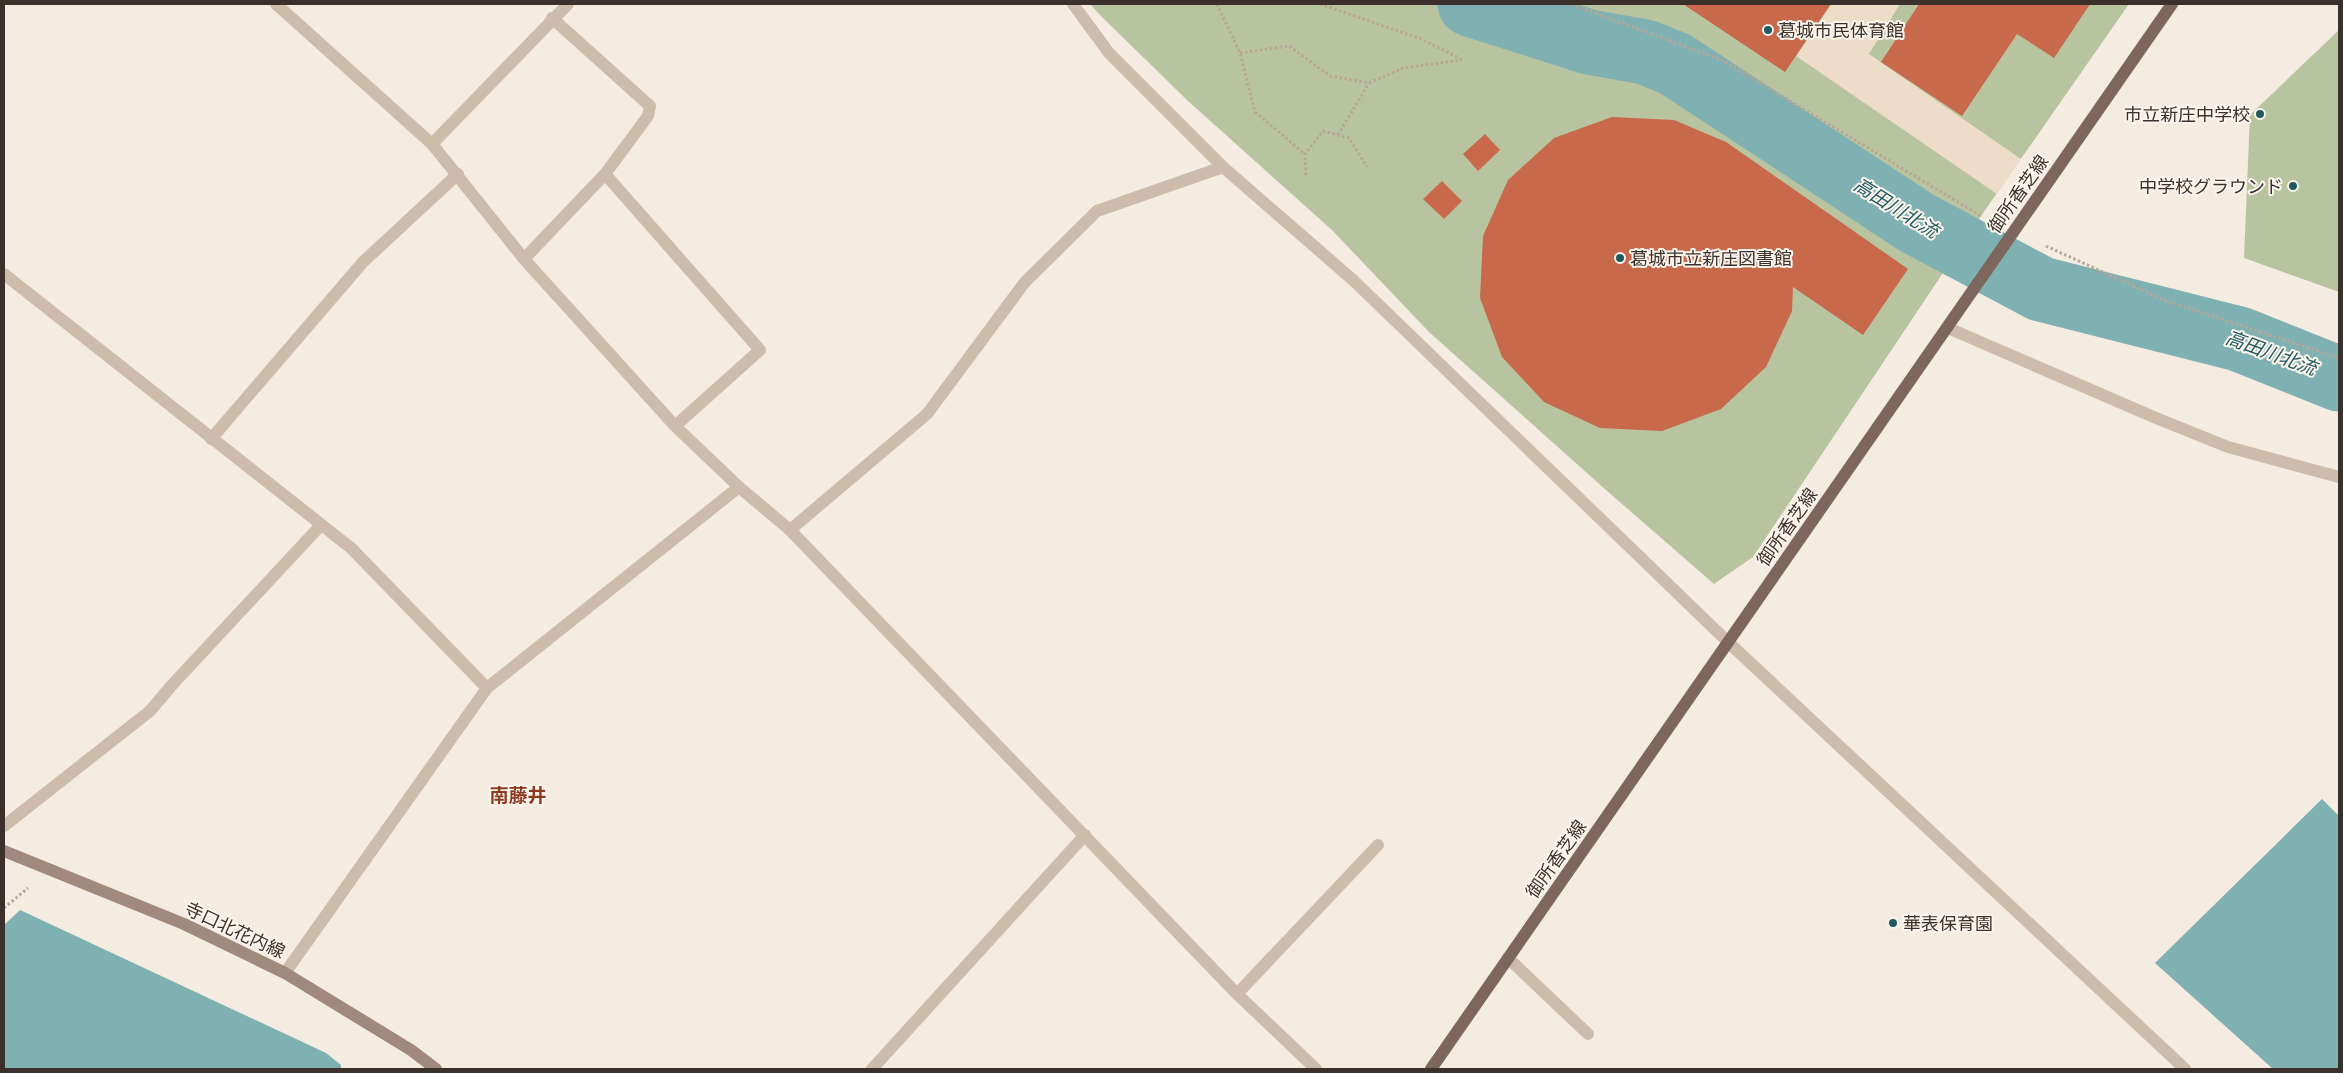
<svg xmlns="http://www.w3.org/2000/svg" width="2343" height="1073" viewBox="0 0 2343 1073" font-family="Poppins,'Noto Sans JP',sans-serif">
<style>
.green{fill:#b8c4a0}
.plaza{fill:#ecdcc8}
.water{fill:#7fb0b2}
.lines{fill:none;stroke-linecap:round;stroke-linejoin:round}
.river{stroke:#7fb0b2;stroke-width:65}
.building{fill:#c8694b}
.path{stroke:#b9a596;stroke-width:3;stroke-dasharray:2.5 2.5;stroke-linecap:butt}
.minor{stroke:#cdbbac;stroke-width:12}
.tertiary{stroke:#cdbbac;stroke-width:12}
.secondary{stroke:#a18a7d;stroke-width:12}
.primary{stroke:#7d675c;stroke-width:12}
.poi-dot{fill:#1f5a5e;stroke:#fbf5ee;stroke-width:2}
.labels{text-anchor:middle;dominant-baseline:central;stroke-width:4;stroke-linejoin:round;paint-order:stroke}
.poi-label{font-size:18px;fill:#3b302b;stroke:#fbf5ee;text-anchor:start}
.street-label{font-size:18px;fill:#3b302b;stroke:#fbf5ee}
.water-label{font-size:19px;font-style:italic;fill:#1f5a5e;stroke:#fbf5ee}
.neighbourhood-label{font-size:19px;font-weight:bold;fill:#8c3b22;stroke:#fbf5ee}
</style>
<rect width="100%" height="100%" fill="#f4ebe1"/>
<!-- green -->
<path class="green" d="M1090 4H2129L1981 216 1753 557 1714 584 1606 490 1429 332 1333 231 1188 101 1101 16Z
M2339 30V292L2244 258 2250 115Z"/>
<!-- plaza -->
<path class="plaza" d="M1831 4H1900L1869 54 2021 159 1997 194 1796 56Z"/>
<!-- water -->
<path class="water" d="M2322 799 2339 816V1069H2273L2155 963Z
M20 910 326 1053 341 1065V1069H4V925Z"/>
<g class="lines">
<!-- river -->
<path class="river" d="M1470 4 1589 42 1645 52 1675 64 1917 223 2041 289 2239 339 2339 379"/>
</g>
<!-- building -->
<path class="building" d="M1683 4H1831L1785 72Z
M1919 4H2090L2054 58 2017 34 1962 116 1881 62Z
M1612 117 1674 120 1726 142 1908 269 1863 335 1793 287 1792 311 1766 367 1721 409 1662 431 1600 428 1544 402 1502 357 1480 298 1483 236 1508 180 1554 138Z
M1485 134 1500 150 1478 171 1463 154Z
M1442 181 1462 201 1444 219 1423 199Z"/>
<g class="lines">
<!-- path -->
<path class="path" d="M1217 4 1240 53 1255 112 1305 154
M1320 4 1421 39 1461 59
M1571 4 1724 61 1981 216
M1240 53 1289 46 1330 76 1369 83 1403 68 1462 60
M1338 135 1369 83
M1306 175 1305 154 1323 131 1349 138 1367 167
M2046 246 2164 300 2339 358
M4 908 28 888"/>
<!-- minor -->
<path class="minor" d="M276 4 432 144 524 259 675 426 739 487 790 530 1237 994 1316 1069
M1073 4 1109 53 1223 167 1353 280 1728 642
M432 144 568 4
M605 174 760 350 675 426
M524 259 605 174 648 116 650 106 552 18
M4 274 351 548 487 688
M1948 328 2156 418 2228 447 2339 477
M211 439 363 262 458 174
M790 530 927 414 1025 282 1097 211 1223 167
M4 826 150 711 172 685 321 525
M1508 958 1588 1034
M285 973 487 688 739 487
M1237 994 1378 845
M872 1069 1085 835"/>
<!-- tertiary -->
<path class="tertiary" d="M1728 642 2185 1069"/>
<!-- secondary -->
<path class="secondary" d="M4 851 184 924 285 973 411 1050 436 1069"/>
<!-- primary -->
<path class="primary" d="M1431 1069 2172 4"/>
</g>
<!-- markers -->
<g class="poi-dot">
<circle cx="1768" cy="30" r="5"/>
<circle cx="2260" cy="114" r="5"/>
<circle cx="2293" cy="186" r="5"/>
<circle cx="1620" cy="258" r="5"/>
<circle cx="1893" cy="923" r="5"/>
</g>
<g class="labels">
<!-- poi labels -->
<g class="poi-label">
<text x="1778" y="30">葛城市民体育館</text>
<text x="2250" y="114" text-anchor="end">市立新庄中学校</text>
<text x="2283" y="186" text-anchor="end">中学校グラウンド</text>
<text x="1630" y="258">葛城市立新庄図書館</text>
<text x="1903" y="923">華表保育園</text>
</g>
<!-- street labels -->
<g class="street-label">
<text transform="translate(2018 194) rotate(-55)">御所香芝線</text>
<text transform="translate(1787 527) rotate(-55)">御所香芝線</text>
<text transform="translate(1556 859) rotate(-55)">御所香芝線</text>
<text transform="translate(235 930) rotate(25)">寺口北花内線</text>
</g>
<!-- water labels -->
<g class="water-label">
<text transform="translate(1896 208) rotate(32)">高田川北流</text>
<text transform="translate(2271 353) rotate(20)">高田川北流</text>
</g>
<!-- neighbourhood labels -->
<g class="neighbourhood-label">
<text x="518" y="795">南藤井</text>
</g>
</g>
<!-- border -->
<rect width="2343" height="1073" fill="none" stroke="#3b302b" stroke-width="10"/>
</svg>
